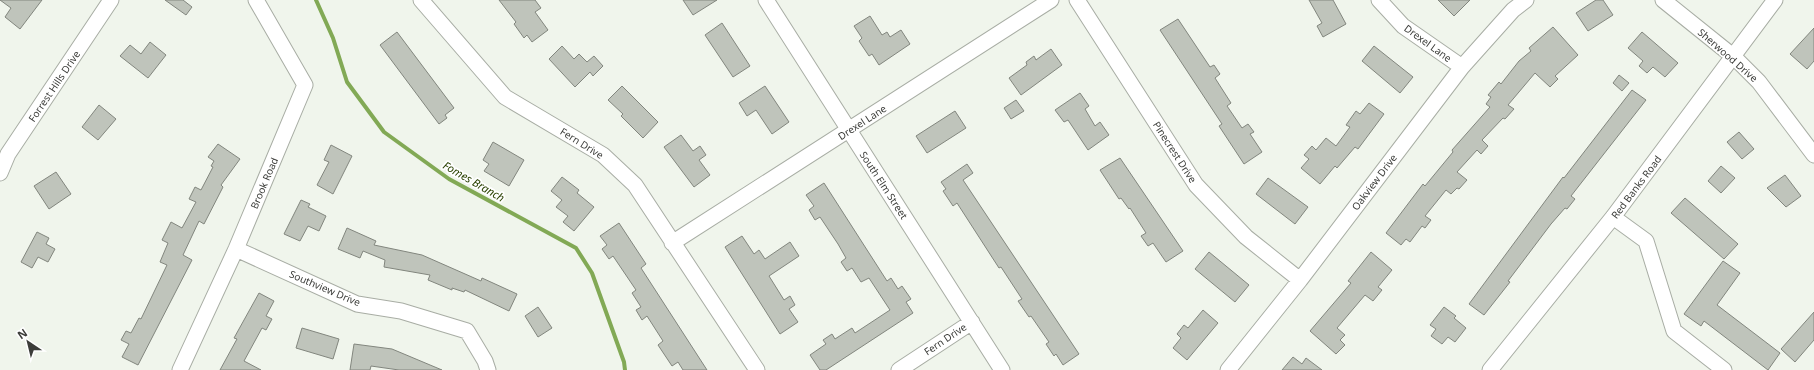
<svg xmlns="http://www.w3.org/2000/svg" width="1814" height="370" viewBox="0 0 1814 370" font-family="'Noto Sans',sans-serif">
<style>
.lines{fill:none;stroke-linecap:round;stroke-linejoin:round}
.stream{stroke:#82a955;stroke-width:4}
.building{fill:#bfc4bb;stroke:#82867e}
.minor-casing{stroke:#a8ada4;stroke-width:17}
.minor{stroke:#fff;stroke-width:15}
.labels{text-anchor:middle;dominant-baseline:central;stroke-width:3.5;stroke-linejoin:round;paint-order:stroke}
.street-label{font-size:10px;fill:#3b3c39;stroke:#fff}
.water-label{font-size:11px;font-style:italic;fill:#294101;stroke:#fff}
</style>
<rect width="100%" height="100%" fill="#f0f5ec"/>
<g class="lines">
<!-- stream -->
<path class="stream" d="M316 0 333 38 347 82 384 132 449 179 576 248 592 273 624 362 625 370"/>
</g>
<!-- building -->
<path class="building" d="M0 0H42L20 29 5 17 11 8Z
M165 0H183L192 7 186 15Z
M499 0H535L541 8 535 12 548 30 532 42 527 35 524 38 514 24 516 22Z
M683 0H717L693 15Z
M1309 0H1333L1346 24 1323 37 1317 26 1322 23Z
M1438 0H1470L1454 16Z
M1596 0H1603L1613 15 1588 31 1576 13Z
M870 16 882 35 887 32 890 37 901 30 910 44 879 65 872 54 869 56 859 41 862 38 854 26Z
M1178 19 1210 67 1214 65 1220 74 1215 78 1231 103 1227 106 1242 128 1248 124 1254 132 1250 134 1262 152 1244 164 1219 126 1222 124 1160 30Z
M722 23 750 66 733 77 705 35Z
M1553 27 1578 55 1555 76 1558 79 1550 87 1535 73 1508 105 1514 109 1505 119 1503 118 1482 140 1488 146 1481 154 1477 150 1457 172 1467 180 1459 189 1457 188 1451 194 1446 190 1425 216 1431 220 1425 228 1422 226 1410 242 1406 239 1401 245 1386 233 1423 184 1425 186 1453 152 1452 150 1490 107 1486 104 1491 97 1488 95 1499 82 1501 84 1519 61 1531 51 1529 48Z
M1814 28V61L1807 69 1790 54Z
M397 32 454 108 445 115 447 118 439 124 380 45Z
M1642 32 1678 63 1665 77 1653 67 1647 73 1639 66 1643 61 1628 48Z
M150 42 166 55 148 78 120 56 130 45 141 54Z
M562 46 574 59 579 54 587 62 594 56 603 66 593 76 590 72 575 87 549 59Z
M1374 46 1413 77 1400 93 1362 61Z
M1051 49 1062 65 1021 95 1009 78 1027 65 1026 62 1034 56 1036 60Z
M1619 75 1629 83 1622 91 1613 83Z
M622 86 658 122 643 138 621 116 623 114 608 100Z
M765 86 789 122 772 134 756 110 747 116 739 103Z
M1632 90 1646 100 1571 196 1575 199 1567 209 1565 208 1551 224 1508 281 1510 282 1484 315 1469 304 1563 177 1564 178Z
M1080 93 1089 106 1085 109 1095 126 1100 122 1109 135 1088 150 1068 120 1064 122 1055 110Z
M1016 100 1024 111 1011 119 1004 108Z
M1369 103 1384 114 1358 149 1355 147 1337 168 1335 166 1320 184 1301 168 1309 159 1304 155 1312 146 1316 150 1326 138 1336 146 1350 127 1346 125 1356 111 1360 114Z
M99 105 116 119 98 140 82 127Z
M955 111 966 128 927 153 916 136Z
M1739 132 1754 149 1742 159 1727 142Z
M681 135 693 151 700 146 706 155 699 160 710 175 694 187 664 147Z
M493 142 524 160 509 186 484 171 489 164 483 160Z
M218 144 240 159 221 185 223 187 204 224 199 221 183 255 192 260 138 365 122 357 129 344 121 340 126 331 131 333 139 318 141 319 167 265 160 262 168 243 162 240 171 222 182 228 196 202 189 199 195 187 201 190 213 167 211 166 214 161 208 157Z
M331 145 352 156 333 194 317 185 329 162 324 160Z
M1120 158 1183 251 1166 262 1153 243 1148 246 1141 236 1146 233 1130 208 1129 209 1121 198 1119 199 1100 170Z
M967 164 973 173 963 180 1079 354 1063 365 1056 354 1054 356 1046 344 1049 342 1031 316 1029 317 1018 301 1022 299 1001 267 999 268 957 203 953 206 943 191 946 189 941 182Z
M1721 166 1735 178 1721 193 1708 181Z
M56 172 71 194 49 209 34 186Z
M1785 175 1801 196 1786 207 1767 188Z
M562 177 579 190 577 193 594 207 574 231 563 222 568 216 556 207 562 200 551 191Z
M1268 178 1308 207 1295 224 1256 194Z
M824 183 887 281 891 278 898 289 902 286 911 299 906 302 913 313 826 370H820L810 355 826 344 823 340 832 334 835 339 852 328 855 333 890 310 869 278 861 282 852 268 847 271 841 262 846 258 838 244 820 217 815 220 809 210 814 206 806 195Z
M1685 198 1738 244 1724 259 1671 213Z
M301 200 310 204 308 207 326 216 319 231 308 226 300 241 284 234Z
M619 223 646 264 641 268 707 370H683L678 362 672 366 658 345 663 341 647 316 642 320 636 310 641 307 632 293 636 290 613 256 609 259 602 249 607 245 600 236Z
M347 228 376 241 374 245 422 255 481 281 482 278 517 294 509 311 465 290 464 292 452 288V290L428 280 430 275 384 267 385 260 363 251 360 258 338 249Z
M37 232 49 238 46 244 55 249 48 262 38 257 32 268 21 262Z
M742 236 754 254 759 250 765 259 790 242 799 256 769 276 784 300 790 296 795 305 789 309 798 322 780 334 725 247Z
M1209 252 1249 285 1235 302 1195 269Z
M1371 252 1392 270 1378 287 1382 290 1373 301 1365 295 1337 328 1345 335 1340 340 1345 345 1336 354 1310 331 1351 283 1348 281Z
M1723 261 1740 273 1717 305 1780 353 1768 370 1704 321 1701 326 1684 314Z
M259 293 274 301 266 316 272 319 266 330 262 328 244 361 261 370H220L237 339 234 338Z
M538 307 552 328 538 337 525 316Z
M1444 307 1456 316 1454 318 1466 328 1455 342 1448 337 1442 344 1431 336 1436 329 1430 325Z
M1203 310 1218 323 1187 360 1173 348 1181 338 1177 334 1184 325 1188 328Z
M1814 312V340L1795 362 1781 349Z
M302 328 339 339 333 359 296 348Z
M354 344 392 349 442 370H399L371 366 370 370H350Z
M1293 357 1302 364 1306 358 1322 370H1282Z"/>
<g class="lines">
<defs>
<path id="minor" d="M421 0 505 97 603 155 635 185 757 370
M766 0 1002 370
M1077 0 1196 185 1246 237 1300 280
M1379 0 1403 26 1462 67
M1663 0 1734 57 1759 82 1814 155
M0 173 8 154 111 0
M1613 217 1646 241 1674 331 1724 370
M672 243 1051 0
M236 249 357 304 401 311 467 331 485 361 488 370
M180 370 236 249 305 85 256 0
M899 370 972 322
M1228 370 1300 280 1462 67 1513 10 1526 0
M1490 370 1613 217 1775 0"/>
</defs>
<!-- minor casing -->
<use href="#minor" class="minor-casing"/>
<!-- minor -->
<use href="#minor" class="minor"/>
</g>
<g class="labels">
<!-- street labels -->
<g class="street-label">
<text transform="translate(1428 43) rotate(36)">Drexel Lane</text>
<text transform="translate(1728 55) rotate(41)">Sherwood Drive</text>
<text transform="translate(54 86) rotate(-56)">Forrest Hills Drive</text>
<text transform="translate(862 122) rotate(-33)">Drexel Lane</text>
<text transform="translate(582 143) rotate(32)">Fern Drive</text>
<text transform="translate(1175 152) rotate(57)">Pinecrest Drive</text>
<text transform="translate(1374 182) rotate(-53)">Oakview Drive</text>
<text transform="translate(264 183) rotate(-67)">Brook Road</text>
<text transform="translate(884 185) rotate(57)">South Elm Street</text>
<text transform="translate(1636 187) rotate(-53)">Red Banks Road</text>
<text transform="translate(325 288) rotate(23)">Southview Drive</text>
<text transform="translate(945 339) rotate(-34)">Fern Drive</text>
</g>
<!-- water labels -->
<g class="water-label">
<text transform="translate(474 181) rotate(30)">Fomes Branch</text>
</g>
</g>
<!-- north arrow -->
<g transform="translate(28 342) rotate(325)" stroke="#ffffff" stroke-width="3" paint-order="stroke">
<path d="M0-3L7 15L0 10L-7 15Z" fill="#3b3c39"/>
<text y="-6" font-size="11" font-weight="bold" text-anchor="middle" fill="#3b3c39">N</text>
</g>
</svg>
